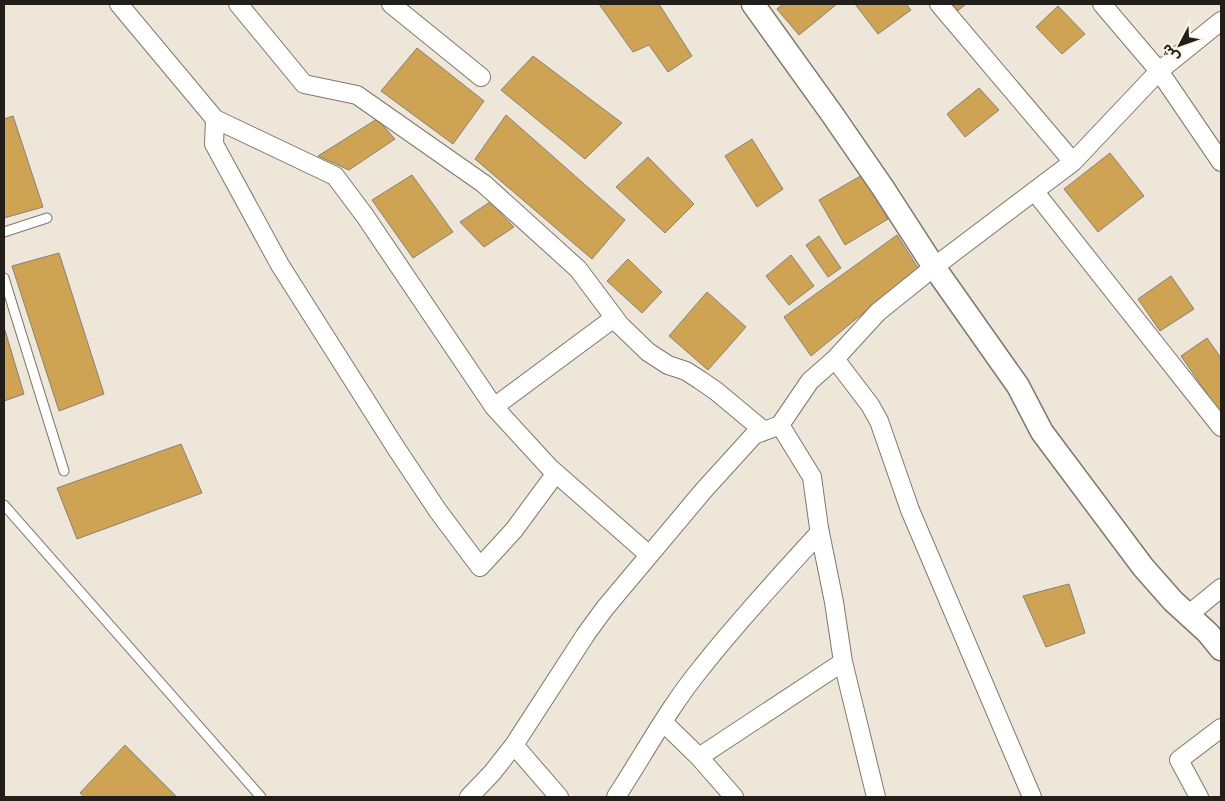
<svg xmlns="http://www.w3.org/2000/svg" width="1225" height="801" viewBox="0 0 1225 801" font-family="Cabin,'Noto Sans Arabic',sans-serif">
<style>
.building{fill:#cea353;stroke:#898175}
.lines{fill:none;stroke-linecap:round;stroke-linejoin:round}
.service-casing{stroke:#7f786b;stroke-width:11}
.minor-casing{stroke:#7f786b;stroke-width:20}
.tertiary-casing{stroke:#7f786b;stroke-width:25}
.service{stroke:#fff;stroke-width:9}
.minor{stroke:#fff;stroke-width:18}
.tertiary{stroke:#fff;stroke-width:22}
</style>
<rect width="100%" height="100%" fill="#eee6d8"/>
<!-- building -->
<path class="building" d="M599 4H659L692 56 668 72 649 45 633 52Z
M783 4H837L799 35 777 9Z
M855 4H906L911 10 878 34Z
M944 4H966L953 15Z
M1058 6 1085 34 1062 54 1036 27Z
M417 48 484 101 453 144 381 91Z
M533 56 622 123 585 159 501 90Z
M979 88 999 110 965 137 947 114Z
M506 115 625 220 592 259 475 159Z
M13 116 43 207 4 218V119Z
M377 119 395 139 349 170 318 156Z
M752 139 783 189 757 207 725 156Z
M1110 153 1144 196 1098 232 1064 189Z
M648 157 694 204 665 233 616 187Z
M864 174 888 219 845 245 819 200Z
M412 175 453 232 413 258 372 200Z
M490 202 514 227 484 247 460 222Z
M897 235 918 268 811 356 784 317Z
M819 236 841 268 828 277 806 245Z
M59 253 104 394 59 411 12 266Z
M791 255 814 286 789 305 766 276Z
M628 259 662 292 642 313 607 281Z
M1171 276 1194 309 1160 331 1138 299Z
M707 292 746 327 708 370 669 336Z
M4 327 24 394 4 401Z
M1207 338 1221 358V414L1181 356Z
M181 444 202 493 77 539 57 488Z
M1069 584 1085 633 1046 647 1023 596Z
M125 745 177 797H84L80 793Z"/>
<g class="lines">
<defs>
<path id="service" d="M4 232 47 218
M4 278 64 471
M4 505 261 797"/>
<path id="minor" d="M119 4 215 119 335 176 365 216 494 407 550 468 648 554
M238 4 304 84 357 95 484 184 578 269 620 325 648 352 668 365 686 371 700 380 716 391 764 431
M391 4 481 77
M939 4 1073 162
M1102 4 1159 71 1221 162
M215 119 214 144 280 265 396 448 438 511 480 567 514 530 556 473
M1035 192 1221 427
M835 359 870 405 879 421 910 510 1032 797
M494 407 614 318
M780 425 812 477 819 528 834 602 843 662 876 797
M1188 615 1221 588
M664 723 699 757 734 797
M514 745 559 797
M699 757 843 662
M469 797 492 773 514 745 586 634 605 608 704 490 754 435 780 425 810 381 835 359 878 312 934 267 1073 162 1159 71 1221 21
M616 797C644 754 669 707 702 667 739 620 780 576 820 532
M1199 797 1179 760 1221 728"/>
<path id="tertiary" d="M753 4 832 114 883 188 934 267 1018 386 1042 432 1143 567 1173 601 1208 633 1221 649"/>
</defs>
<!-- service casing -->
<use href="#service" class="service-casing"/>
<!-- minor casing -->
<use href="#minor" class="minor-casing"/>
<!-- tertiary casing -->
<use href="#tertiary" class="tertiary-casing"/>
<!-- service -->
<use href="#service" class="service"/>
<!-- minor -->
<use href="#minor" class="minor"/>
<!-- tertiary -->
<use href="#tertiary" class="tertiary"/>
</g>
<!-- border -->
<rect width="1225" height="801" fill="none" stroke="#221f1a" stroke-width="10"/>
<!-- north arrow -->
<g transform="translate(1180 45) rotate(229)" stroke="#fcf3e5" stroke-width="4" paint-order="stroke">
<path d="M0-4L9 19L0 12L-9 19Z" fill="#221f1a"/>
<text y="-8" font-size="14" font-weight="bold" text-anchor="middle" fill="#221f1a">ش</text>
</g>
</svg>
